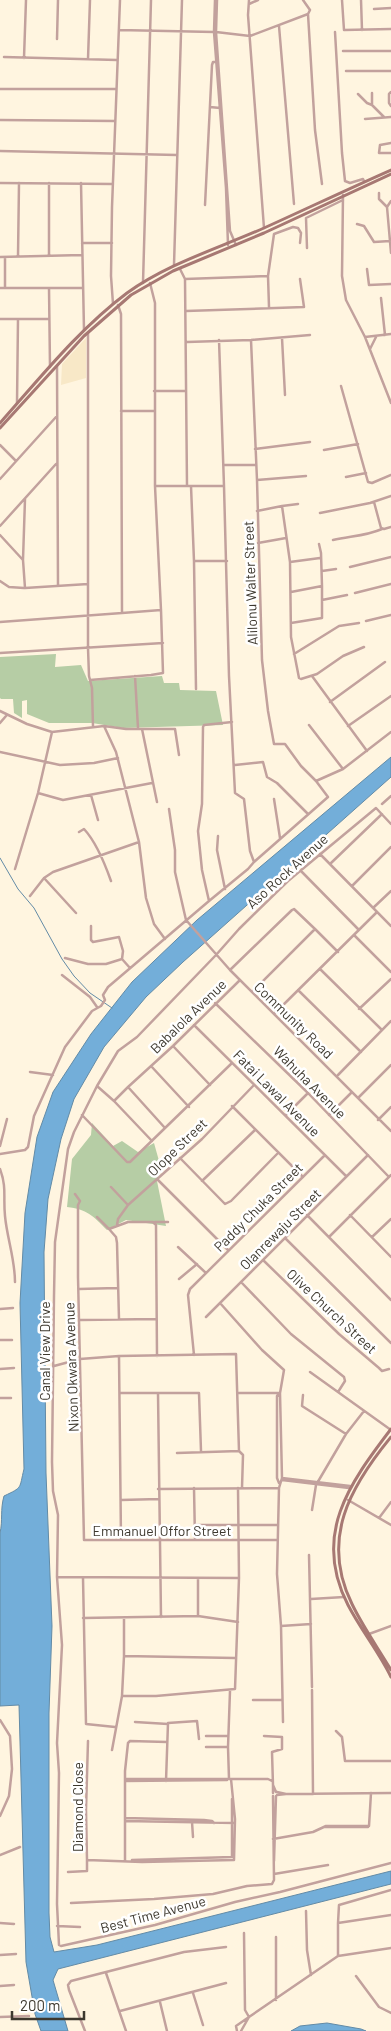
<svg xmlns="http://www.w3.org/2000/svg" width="391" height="2031" viewBox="0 0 391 2031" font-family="Barlow,sans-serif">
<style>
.built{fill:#f8e8c7}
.green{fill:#b6cda5}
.water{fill:#73aed9;stroke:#638ba6}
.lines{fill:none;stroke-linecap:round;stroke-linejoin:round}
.stream{stroke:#638ba6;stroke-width:1}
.minor{stroke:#c2a19d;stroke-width:2.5}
.secondary{stroke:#a77873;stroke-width:3}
.labels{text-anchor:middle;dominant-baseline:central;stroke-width:5;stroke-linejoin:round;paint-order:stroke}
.street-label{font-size:14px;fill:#3d382e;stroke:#fff}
</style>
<rect width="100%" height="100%" fill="#fff5e0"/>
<!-- built -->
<path class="built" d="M86 338V378L61 385 62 364Z"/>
<!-- green -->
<path class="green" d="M56 654 55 667 81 665 88 681 162 676 164 683H179L180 690 216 691 223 725 123 728 92 723H49L27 714V700L22 701V718L14 713 13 699H1L0 698V657Z
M92 1123 113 1146 122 1141 138 1152 154 1143 161 1168 157 1181 166 1226 126 1220 107 1230C93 1216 87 1209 67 1207L72 1159 91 1135Z"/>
<!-- water -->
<path class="water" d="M391 757V777L183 962 146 997 104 1047 74 1099 61 1139 48 1199 44 1252 46 1473 52 1626 49 1713V1913L50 1937 54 1952 97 1945 391 1871V1884L58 1969 53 1980 68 2031H41L35 2014 26 1962 19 1705 0 1706V1533C3 1520 0 1510 4 1496 23 1487 19 1489 24 1469L20 1303 25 1213 37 1137 53 1092 91 1034 132 982 197 920Z
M327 2023 361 2029 366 2031H291L300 2026Z"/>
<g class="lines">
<!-- stream -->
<path class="stream" d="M0 858 18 889 34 908 62 959 74 976 90 993 112 1008"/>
<!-- minor -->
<path class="minor" d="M215 0 214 32 226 188 228 245
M217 0 216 32 230 231 236 245
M249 0 248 15 264 228
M303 0 310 10 308 14 315 130 322 184
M342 0 344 30 391 29
M361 0 362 30
M249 4 258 0
M374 9 391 8
M279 26 294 204
M119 30 214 32
M216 32 250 36 308 14
M335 32 342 153 345 181 350 183 363 179 364 181
M57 39 58 0
M343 51H391
M4 57 117 60
M24 58 26 0
M88 59 90 0
M346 71H391
M0 89H116
M391 92 389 94V103L391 106
M372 93V105L384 117
M358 94 367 103 372 105
M210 107 220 108
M365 119 391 117
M0 120 115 121
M391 143 380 145 379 153H391
M0 151 177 155
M0 183 113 184
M81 183 84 330
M379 193V199L387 207
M343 195 342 276 346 300 365 337 391 403
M391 201 387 207 391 253
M205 205 212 65 213 62H215
M357 224 364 226 374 242 390 241
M82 243H112
M307 248 306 218 343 200
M18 256 19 183
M49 256V183
M0 257 82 255
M5 257V288
M174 265 182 0
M180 269 185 279 187 486
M367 269 369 285 391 284
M268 276 269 307
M185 279 268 276 274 234 293 227 298 228 301 233 300 243
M143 283 151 0
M0 288H82
M49 288 50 367
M381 298 385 335
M113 304 111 276 112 207 120 0
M186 311 304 307 300 279
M0 319H49
M88 333V648L89 676 92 688 93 727
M365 337 391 334
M282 338 285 395
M219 340 224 486
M187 342 251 340 310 335
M370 349 376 337
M57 366 58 585
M341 386 368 482 372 483 391 475
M154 391H186
M17 403 18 319
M121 411H154
M0 445 16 461
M255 449 310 442
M324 450 358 444
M224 465H256
M346 477 366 473
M0 479 56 417
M257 480 306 476
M155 486H224L229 676 235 793 244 799 250 851 254 862
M191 486 194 561 196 689
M25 499 23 560 25 588 88 584
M374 502 381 528 384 529 391 527
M282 506 298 504
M257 511 282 506 290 562 291 637 299 678 301 679 317 674 343 656 364 647
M320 513 370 503 391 496
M0 526 56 464
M0 535 23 560
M333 540C350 536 366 536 382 529
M258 543 286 538
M319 544 321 553 322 586
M194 561H227
M290 562 320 558
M350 567 391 557
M322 571 336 569
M0 581 9 587 24 588
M291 592 322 586V600L347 595
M355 593 391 584
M122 613 161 610 155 486V303L150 283
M366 621 391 615
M0 622 122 613 121 314 118 305
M291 623 322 618V600
M0 653 163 643
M294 654 339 626 359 623
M135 676 138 728
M312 676 367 751
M90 680 151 675 163 673 161 610
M330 702 385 662
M0 711 27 724 52 732 104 726 116 752 139 842 146 898 154 924 165 939
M0 723 6 716
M309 725 343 769
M104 726 126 729H142L157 802
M348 726 391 696
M142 729H175L179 755
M0 752 60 765 94 763 118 758
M235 765 263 762 267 777 277 783 308 814
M316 781 343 769 391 732
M38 793 63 800 152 783
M91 795 98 820
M274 799 280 838
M382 804 391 796
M169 809 175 850V872L186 920 230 970 391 1131
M391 824 376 808 288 881 239 929 216 955 137 1037 118 1051 97 1086 74 1132 68 1149 55 1242 54 1296 52 1462 53 1491 58 1515 57 1577 62 1645 57 1743 59 1773 57 1904 59 1945 61 1946 155 1925 235 1902 280 1892 391 1863
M79 832 84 829C97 843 105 864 111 881
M218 836 217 850 225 889
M320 854 391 926
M330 864 382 814
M15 869 38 793 52 732
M301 871 359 930
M44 878 76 913
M352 886 391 847
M30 896 44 878 53 872 139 842
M209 901 202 870 198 831 202 804 203 727 204 725 232 722
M373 908 391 891
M91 926V940L93 942 119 937 123 951 122 959
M354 935 391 972
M65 958 88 964H106L122 959 130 968
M320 969 382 1030
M230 970 292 910 294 909 315 929
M62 975 90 997 97 1007
M298 990 361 1052
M252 992 315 929 338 952
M215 1003 308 1093 389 1177
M359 1009 391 979
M274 1014 377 912
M194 1025 346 1176
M173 1046 210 1085
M151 1066 189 1107
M30 1072 53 1075
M338 1075 391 1021
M97 1086 114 1101 152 1141
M358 1098 391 1065
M114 1101 128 1087
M232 1106 303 1177
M82 1115 127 1162H130L232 1063
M286 1115 308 1093
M329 1115 352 1092
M378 1120 391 1107
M165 1128 128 1087 173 1046 240 980
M0 1146 7 1119
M0 1154 25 1150 28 1147 34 1116 65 1047 92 1011 101 1006 105 1000 103 995 108 987 209 901 248 869 254 862 328 797 316 781 301 766 285 744H274L268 711 262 660 257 480 251 340
M180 1158 225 1204 231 1201 278 1153
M0 1169C7 1188 3 1197 5 1216 7 1238 15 1259 15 1282
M158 1180 228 1250
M202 1181 255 1130
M111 1187 128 1205
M75 1194 80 1201 78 1205V1277L84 1540H277
M307 1215 391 1300
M350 1215 391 1257
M97 1217 109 1229
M155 1222H168
M117 1225 118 1219 128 1205 202 1139 254 1085
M329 1237 391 1175
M372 1237 391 1219
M285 1238 391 1343
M178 1247 206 1273
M263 1260 339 1334 379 1368 382 1371 389 1369
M179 1279 197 1264
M241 1282 291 1334 344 1377 345 1381 338 1392
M79 1289 117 1288
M220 1303 262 1350 284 1370 280 1393 277 1396V1478L279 1483
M0 1309 13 1308
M206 1317 368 1155
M119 1319 117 1243 116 1237 109 1229 128 1222H153L156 1225 157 1356
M80 1320 156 1319
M0 1340H12
M194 1355 188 1295 190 1289 325 1155
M119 1356 121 1540
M54 1366 80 1359 119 1356 236 1354 239 1451 243 1455 242 1488
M0 1369 14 1368
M310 1372 391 1430
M120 1393H199L201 1451
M158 1393 161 1617
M239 1393H280
M303 1395 302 1406 346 1434
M0 1398H11
M177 1453 239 1451
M282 1478 350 1486
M282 1480 349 1488
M194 1488 195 1539
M279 1488 277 1574 281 1626 283 1722
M158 1489 279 1488 282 1478 280 1393
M121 1500 159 1499
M348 1500 391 1525
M312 1510 316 1485 346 1434 364 1411
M379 1518 391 1502
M195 1525H278
M309 1555 312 1687
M58 1577 239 1578
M83 1578 86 1724 115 1727
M311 1599 344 1597
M198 1616V1578
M83 1618 198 1616 238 1622
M124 1618V1656L122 1696H156L235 1689 239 1578 238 1488
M281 1626 311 1624
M369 1634 391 1626
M124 1656 235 1658
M312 1690 313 1794
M253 1700H281
M0 1720 10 1736 12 1769 9 1796 0 1816
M135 1722 168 1724
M336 1731 342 1737 345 1761H391
M206 1736H228
M264 1736 282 1737V1749L272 1752 273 1785
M88 1741 86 1810 87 1860 142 1862 234 1860
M206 1747H228
M112 1750 122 1696
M125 1779H268L272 1781
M229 1779 228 1747 230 1691
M231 1779 235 1819 234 1860
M125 1781 227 1780
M166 1781 168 1723 197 1721 199 1739
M277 1792 286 1794 277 1795
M273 1793V1785L276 1792
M286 1794 391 1793
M125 1818 204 1820 212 1821 214 1823
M125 1821 235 1823
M192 1822 193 1837
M369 1826 371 1793
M324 1827H368
M273 1839 313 1832 326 1826H369
M0 1855 20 1847
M232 1857V1799
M132 1860 232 1857
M125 1861V1771L128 1743 130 1741 167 1742
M274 1861 276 1796
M68 1872 87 1871V1860
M274 1874 328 1865
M71 1903 154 1899 213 1894 247 1886 272 1884 274 1880 273 1796
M306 1911 307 1950 311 1975
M0 1923 14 1924
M338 1923 339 1905 391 1890
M57 1926 80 1927
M276 1937V2000
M0 1955 16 1954
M338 1956V1923L391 1915
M106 1973 126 2031
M356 1976 379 2007 391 2013
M0 1986 14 1985
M193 1993 203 2025
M160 2002 167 2031
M120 2011 226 1983
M0 2017 29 2016
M85 2031 69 1990 68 1985 71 1981 184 1952 226 1947
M237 2031 236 2026 249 2017 245 2010 244 1933
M241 2031 249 2017 338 1956 391 1948"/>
<!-- secondary -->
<path class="secondary" d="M0 423C40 378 79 329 127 293 169 263 217 249 264 228 306 209 348 189 391 170
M0 428 84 336 131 295 173 271 264 233 391 174
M391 1429C349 1484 312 1535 348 1605 361 1630 379 1652 391 1677
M391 1437C350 1487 320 1539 352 1604 363 1627 378 1648 391 1670"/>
</g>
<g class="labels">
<!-- street labels -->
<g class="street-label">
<text transform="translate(250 583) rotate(-92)">Alilonu Walter Street</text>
<text transform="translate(287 871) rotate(-42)">Aso Rock Avenue</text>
<text transform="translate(188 1016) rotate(-44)">Babalola Avenue</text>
<text transform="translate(294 1020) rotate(44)">Community Road</text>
<text transform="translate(310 1082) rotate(45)">Wahuha Avenue</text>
<text transform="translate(277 1093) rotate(45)">Fatai Lawal Avenue</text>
<text transform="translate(177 1147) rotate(-44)">Olope Street</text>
<text transform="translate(258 1207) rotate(-45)">Paddy Chuka Street</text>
<text transform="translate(280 1229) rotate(-45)">Olanrewaju Street</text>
<text transform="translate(332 1311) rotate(43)">Olive Church Street</text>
<text transform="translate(44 1351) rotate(-90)">Canal View Drive</text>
<text transform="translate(71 1367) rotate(-92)">Nixon Okwara Avenue</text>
<text x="162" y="1530">Emmanuel Offor Street</text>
<text transform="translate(77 1807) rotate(-90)">Diamond Close</text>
<text transform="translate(153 1914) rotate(-15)">Best Time Avenue</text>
</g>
</g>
<!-- scale -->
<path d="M12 2011v8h72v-8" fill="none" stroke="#3d382e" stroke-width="2.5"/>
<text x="20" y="2011" font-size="15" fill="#3d382e" stroke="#ffffff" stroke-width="4" paint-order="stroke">200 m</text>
</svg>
